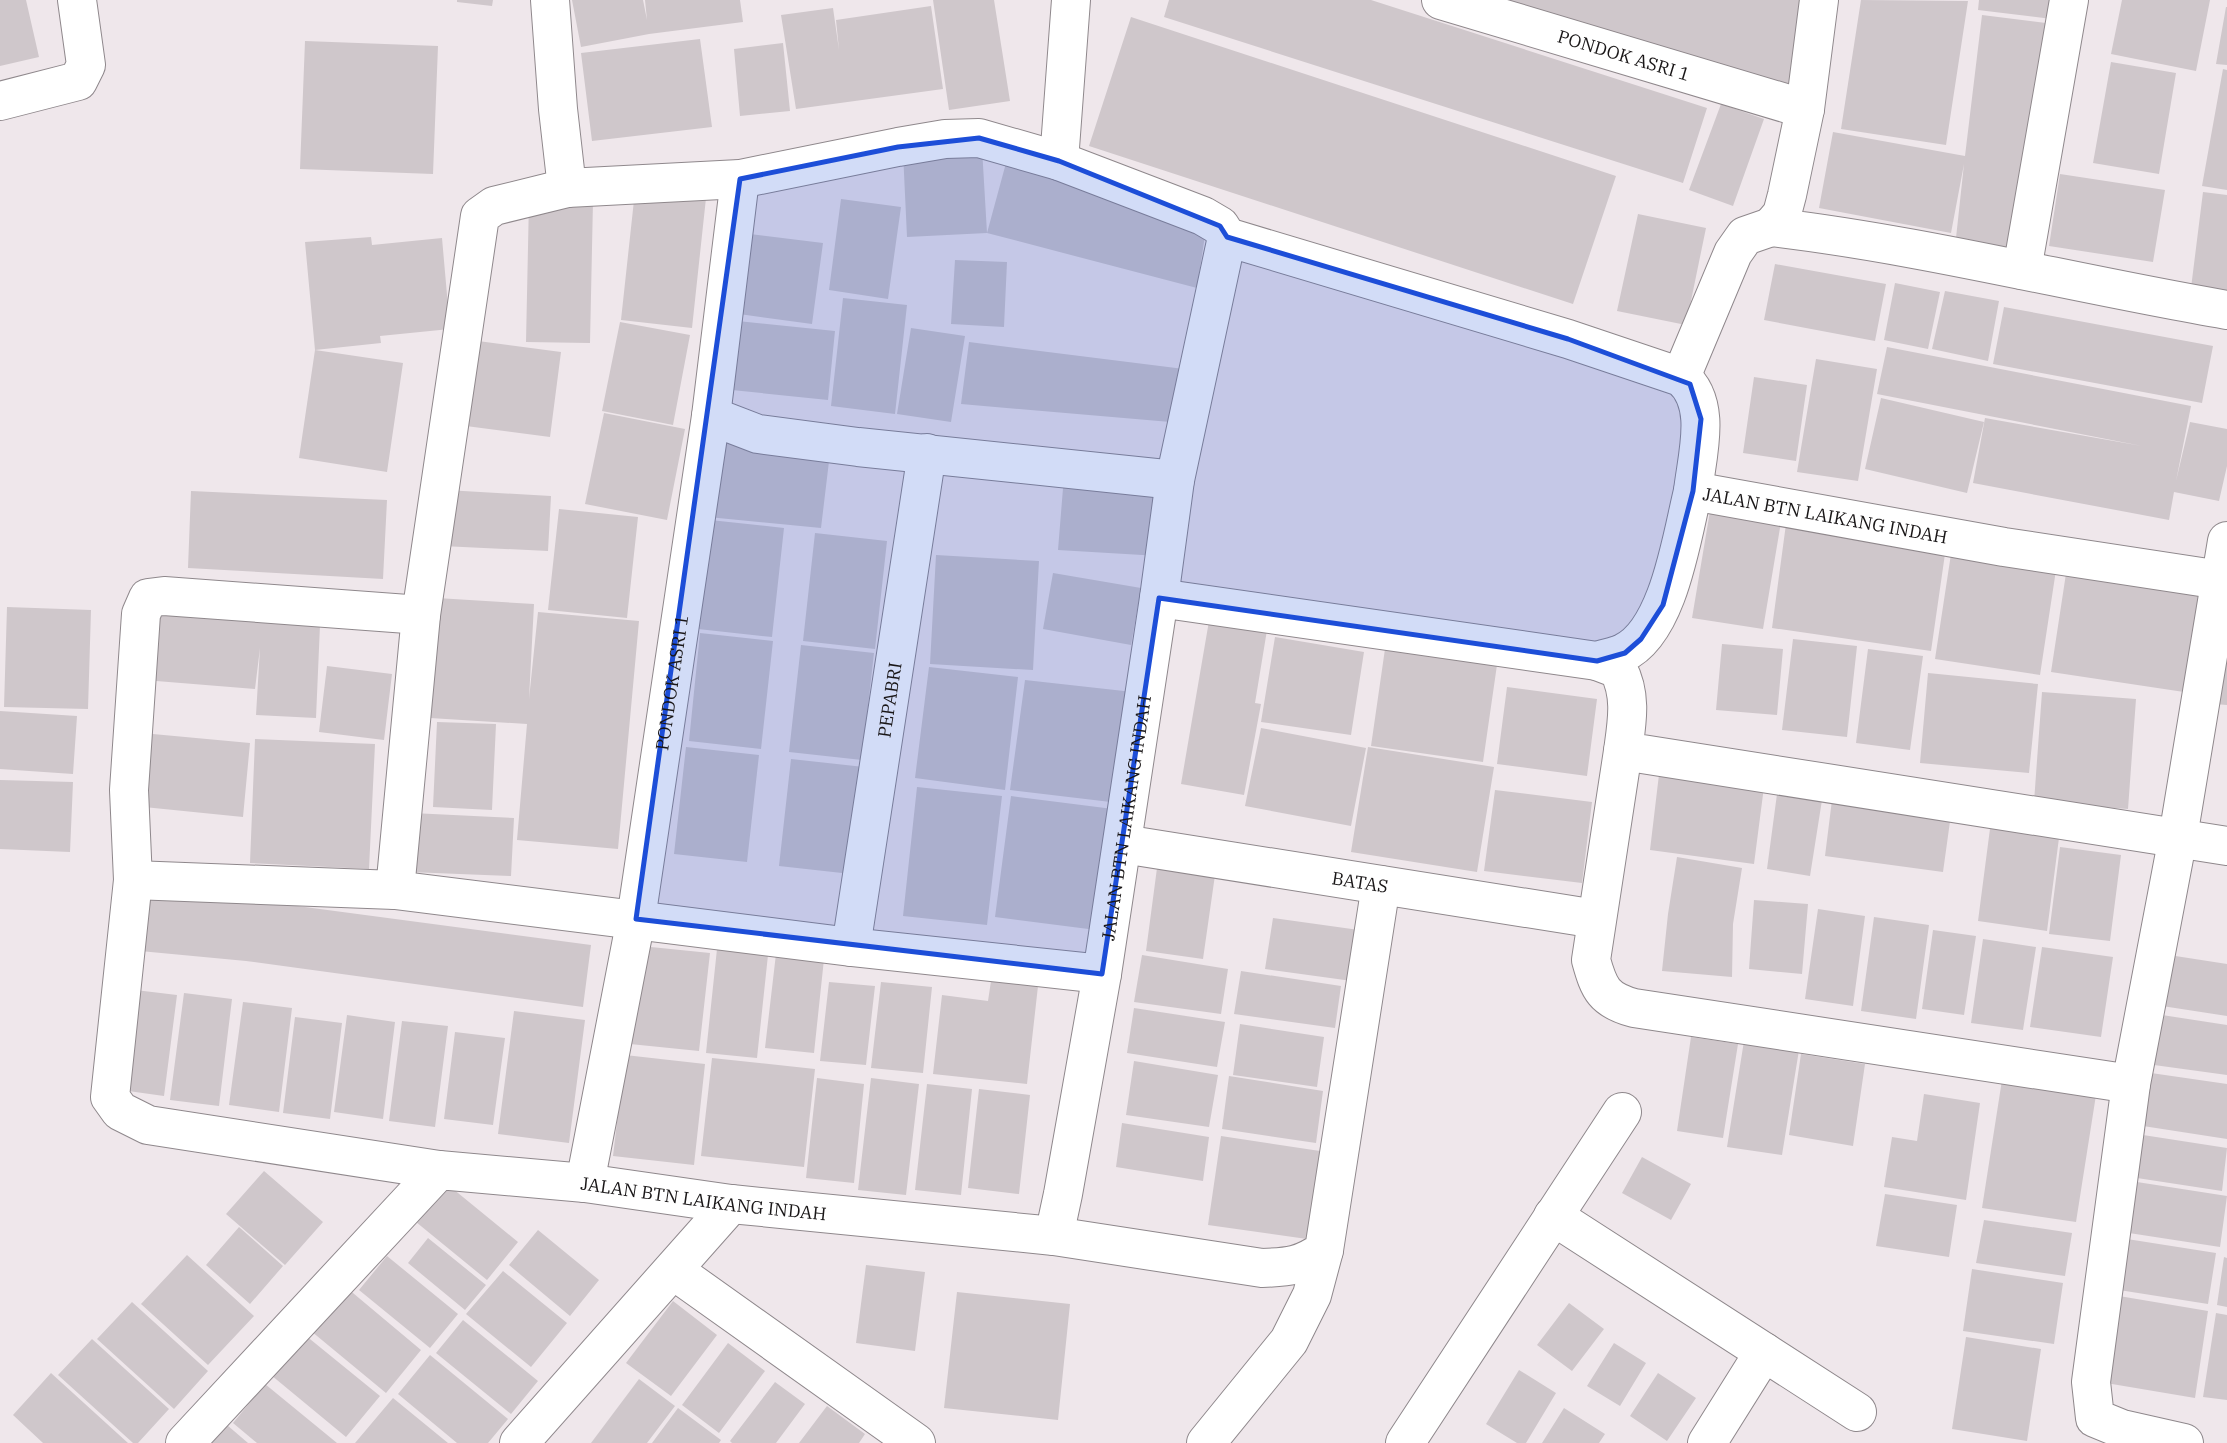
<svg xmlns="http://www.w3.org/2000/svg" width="2227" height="1443" viewBox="0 0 2227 1443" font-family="'IBM Plex Serif',serif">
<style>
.building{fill:#cfc7cb}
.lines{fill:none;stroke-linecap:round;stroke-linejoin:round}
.street-casing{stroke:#8f888c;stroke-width:40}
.street{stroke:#fff;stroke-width:38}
.marked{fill:#1d4ed8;fill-opacity:0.2;stroke:#1d4ed8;stroke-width:5;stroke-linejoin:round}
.labels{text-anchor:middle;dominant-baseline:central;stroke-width:5;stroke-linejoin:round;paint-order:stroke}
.street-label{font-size:18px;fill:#191617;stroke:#fcf4f8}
</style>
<rect width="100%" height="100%" fill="#efe7eb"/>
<!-- building -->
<path class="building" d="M0 0H26L39 57 0 66Z
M457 0H493L492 6 457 2Z
M572 0H643L647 20 645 0H740L743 22 649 34 581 47Z
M933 0H994L1010 101 949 110Z
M1169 0H1371L1707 108 1683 183 1164 17Z
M1502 0H1813L1801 98Z
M1861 0 1968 1 1946 145 1841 129Z
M1979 0H2062L2060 20 1978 10Z
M2122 0H2210L2196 71 2111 54Z
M931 6 943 89 796 109 781 15 833 8 839 50 836 20Z
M2226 7H2227V65L2216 64Z
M1982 15 2054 24 2019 254 1956 238 1964 164 1951 233 1819 208 1833 132 1965 156Z
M1131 17 1616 176 1573 304 1089 146Z
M700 39 712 127 592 141 581 53Z
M305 41 438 46 433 174 300 169Z
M783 43 790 111 740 116 734 49Z
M2111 62 2176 73 2159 174 2093 163Z
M2223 69 2227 70V190L2202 186Z
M1721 104 1764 119 1733 206 1689 190Z
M982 148 987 233 907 237 903 152Z
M1006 163 1206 229 1197 288 987 233Z
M2060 174 2165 190 2153 262 2049 246Z
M635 191 706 198 692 328 621 320Z
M2203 192 2227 195V292L2191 288Z
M841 199 901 207 888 299 829 290Z
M529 200 593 201 590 343 526 342Z
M1638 214 1706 228 1686 325 1617 311Z
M742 233 823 243 812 324 732 313Z
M371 237 372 245 442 238 450 329 380 336 381 343 315 350 305 242Z
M955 260 1007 262 1004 327 951 324Z
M1775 264 1886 284 1875 341 1764 320Z
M1895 283 1940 292 1928 349 1884 340Z
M1945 291 1999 301 1988 361 1932 349Z
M843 298 907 305 895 414 831 406Z
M2004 307 2213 346 2202 403 1993 364Z
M728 320 835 331 828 400 722 389Z
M620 322 690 335 673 425 602 411Z
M911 328 965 336 951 422 897 414Z
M478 341 561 352 550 437 466 426Z
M969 342 1192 370 1182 423 961 404Z
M1887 347 2191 406 2176 481 2190 422 2227 429V466L2219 501 2174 492 2169 520 1973 483 1985 418 2142 446 1877 394Z
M315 350 403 363 387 472 299 458Z
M1816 359 1877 369 1858 481 1797 472Z
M1754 377 1807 385 1796 461 1743 453Z
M1881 398 1984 422 1967 493 1865 469Z
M604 413 685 429 667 520 585 504Z
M716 430 830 453 821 528 708 517Z
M1064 476 1164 485 1159 556 1058 550Z
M446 490 551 496 548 551 442 546Z
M191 491 387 500 383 579 188 568Z
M559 509 638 517 627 618 548 610Z
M1710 511 1781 522 1763 629 1692 618Z
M710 520 784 528 772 637 698 629Z
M1786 524 1946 547 1931 651 1772 628Z
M815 533 887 541 875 649 803 641Z
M1951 554 2056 570 2040 675 1935 659Z
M936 555 1039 561 1033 670 930 664Z
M2067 567 2200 586 2184 692 2051 672Z
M1053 573 1141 588 1131 645 1043 629Z
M437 598 534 604 529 699 538 612 639 621 618 849 517 840 527 724 430 718Z
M7 607 91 610 88 709 4 707Z
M150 612 320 625 316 718 256 715 260 648 255 689 144 680Z
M2227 613V705L2214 704Z
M1209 621 1267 630 1255 703 1261 704 1244 795 1181 784Z
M700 633 773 641 761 749 689 741Z
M1275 637 1364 652 1351 735 1261 722Z
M1793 639 1857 646 1847 737 1782 730Z
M1386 642 1498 658 1483 762 1371 746Z
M1722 644 1783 649 1777 715 1716 710Z
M801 645 874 653 862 760 789 752Z
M1868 649 1923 656 1910 750 1856 743Z
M327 666 392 674 384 740 319 732Z
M929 667 1018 677 1005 790 915 778Z
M1928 673 2038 684 2029 773 1920 763Z
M1025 680 1133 692 1119 803 1010 790Z
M1507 687 1597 699 1587 776 1497 764Z
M2042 692 2136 699 2128 809 2034 802Z
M0 711 77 716 73 774 0 769Z
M437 722 496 724 492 810 433 807Z
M1261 728 1366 748 1351 826 1245 806Z
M142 733 250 743 243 817 134 806Z
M255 739 375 744 369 869 250 863Z
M686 747 759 755 747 862 674 854Z
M1368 747 1494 767 1477 872 1351 852Z
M791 759 864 767 851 874 779 866Z
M1660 766 1765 779 1754 864 1650 850Z
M0 780 73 782 70 852 0 849Z
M917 787 1002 796 987 925 903 916Z
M1495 790 1592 802 1582 883 1484 871Z
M1833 792 1952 807 1943 872 1825 856Z
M1777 794 1822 800 1810 876 1767 869Z
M1011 796 1121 810 1104 931 995 917Z
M412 813 514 818 511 876 409 872Z
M1991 821 2060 830 2047 931 1978 921Z
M2060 847 2121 855 2110 941 2049 934Z
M1159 853 1217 861 1203 959 1146 951Z
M1677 857 1742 868 1733 924 1732 977 1662 971 1668 914Z
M147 888 252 900 591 945 583 1007 246 961 140 951Z
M1754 900 1808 904 1802 974 1749 969Z
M1818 909 1865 916 1853 1006 1805 999Z
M1874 917 1929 925 1916 1019 1861 1011Z
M1273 918 1359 930 1352 981 1265 969Z
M1933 930 1976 936 1964 1015 1922 1009Z
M1983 939 2036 947 2023 1030 1971 1023Z
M641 946 710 953 699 1051 630 1044Z
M2042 947 2113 957 2101 1037 2030 1027Z
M717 949 768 955 757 1058 706 1053Z
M776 954 824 959 814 1053 765 1048Z
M1142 955 1228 969 1221 1014 1134 1002Z
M2169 955 2227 964V1016L2162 1006Z
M1241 971 1341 986 1335 1028 1234 1014Z
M991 981 1038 986 1027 1084 933 1074 942 995 988 1001Z
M829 982 875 986 866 1065 820 1061Z
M881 982 932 987 923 1073 871 1068Z
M127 989 177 995 164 1096 114 1089Z
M184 993 232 999 219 1106 170 1100Z
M243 1002 292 1008 279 1112 229 1105Z
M1134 1008 1225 1022 1217 1067 1127 1053Z
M514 1011 585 1020 569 1143 498 1134Z
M347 1015 395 1022 383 1119 334 1112Z
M2162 1015 2227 1025V1075L2154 1065Z
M295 1017 342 1023 330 1119 283 1113Z
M402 1021 448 1026 435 1127 389 1121Z
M1240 1024 1324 1037 1317 1087 1233 1075Z
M455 1032 505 1038 493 1125 444 1119Z
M1691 1037 1738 1044 1723 1138 1677 1131Z
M1744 1041 1799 1050 1782 1155 1727 1147Z
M1801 1054 1865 1064 1853 1146 1789 1135Z
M625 1055 705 1064 694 1165 613 1156Z
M712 1058 815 1069 804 1167 701 1156Z
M1134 1061 1218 1075 1209 1127 1126 1115Z
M2151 1073 2227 1084V1139L2143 1126Z
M1229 1076 1323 1091 1316 1143 1222 1129Z
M817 1078 864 1084 854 1183 806 1178Z
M871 1078 919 1084 906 1195 858 1190Z
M2002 1080 2096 1095 2076 1222 1982 1208Z
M927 1084 972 1089 961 1195 915 1190Z
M979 1089 1030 1095 1019 1194 968 1188Z
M1924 1094 1980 1103 1966 1200 1884 1187 1892 1137 1917 1141Z
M1122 1123 1209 1137 1203 1181 1116 1167Z
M2143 1135 2227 1148 2222 1191 2137 1178Z
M1221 1136 1320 1151 1307 1239 1208 1225Z
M1642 1157 1691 1184 1671 1220 1622 1193Z
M264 1171 323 1222 285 1265 226 1214Z
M2137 1182 2227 1196 2220 1247 2129 1233Z
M447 1184 518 1242 487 1280 416 1222Z
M1885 1194 1957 1205 1949 1257 1876 1246Z
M1984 1220 2072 1233 2065 1276 1976 1263Z
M239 1227 283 1266 250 1304 206 1265Z
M538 1230 599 1280 570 1316 509 1265Z
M428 1238 486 1285 465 1310 408 1263Z
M2127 1239 2216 1253 2208 1304 2119 1290Z
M187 1255 254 1316 208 1365 141 1304Z
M387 1256 458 1314 430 1348 359 1290Z
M2224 1257 2227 1258V1307L2217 1305Z
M866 1265 925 1272 915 1351 856 1343Z
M1972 1269 2063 1283 2054 1344 1963 1331Z
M503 1271 567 1323 531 1367 466 1314Z
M347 1288 421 1350 386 1393 311 1331Z
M957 1292 1070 1304 1058 1420 944 1408Z
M2119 1296 2208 1311 2195 1398 2106 1383Z
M673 1301 717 1335 671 1396 626 1363Z
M132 1302 208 1371 174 1409 97 1339Z
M1569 1303 1604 1329 1572 1371 1537 1345Z
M2216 1313 2227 1315V1400L2203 1397Z
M463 1320 538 1381 511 1414 436 1353Z
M305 1335 380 1396 346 1437 271 1375Z
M1966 1337 2041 1349 2027 1441 1952 1429Z
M92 1339 169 1409 138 1443H133L58 1375Z
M728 1343 765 1371 719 1433 682 1405Z
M1614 1343 1646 1363 1620 1406 1587 1386Z
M430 1355 508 1419 488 1443H457L398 1394Z
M1519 1370 1556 1393 1526 1443H1517L1486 1424Z
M51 1373 128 1443H43L13 1415Z
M1658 1373 1696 1398 1667 1441 1630 1416Z
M639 1379 675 1406 647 1443H591Z
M775 1382 805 1404 776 1443H732L730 1441Z
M265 1384 337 1443H257L233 1423Z
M393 1398 448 1443H355Z
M827 1406 865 1434 859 1443H799Z
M678 1408 721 1440 719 1443H652Z
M1564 1408 1605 1434 1599 1443H1542Z
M227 1425 248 1443H212Z"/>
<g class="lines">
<defs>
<g id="street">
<path d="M550 0 558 109 567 188 740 179 898 147 945 139 979 138 1059 161 1203 216 1220 226 1227 237 1568 339 1681 377C1713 403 1697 455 1693 491"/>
<path id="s1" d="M1441 0 1805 109"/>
<path d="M1819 0 1805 109 1787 195 1782 214 1771 227C1924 245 2075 284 2227 310"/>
<path d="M0 101 78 81 86 65 77 0"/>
<path d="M1059 161 1071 0"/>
<path d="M2022 270 2069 0"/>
<path d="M1681 377 1733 253 1745 236 1771 227"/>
<path d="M711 416 758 434 858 447 1175 480"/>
<path d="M1159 598 1175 480 1227 237"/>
<path d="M1597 661 1618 669C1632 695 1627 722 1623 751L2227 846"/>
<path d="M1623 751 1591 960C1599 989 1604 1000 1634 1008L2131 1084"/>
<path id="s2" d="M1123 844 1596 919"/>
<path d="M133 880 395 890 421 615"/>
<path d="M395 890 851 947 1102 974"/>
<path id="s3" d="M851 947 927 453"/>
<path d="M439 1170 148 1125 120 1111 110 1097 133 880 129 790 141 614 148 598 164 596 421 615 480 216 494 206 567 188"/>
<path id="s4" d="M585 1183 636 919 711 416 740 179"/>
<path d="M1553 1216 1857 1412"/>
<path d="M1054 1236 1262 1268C1289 1267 1302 1266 1324 1250L1381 885"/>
<path d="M673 1270 916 1443"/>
<path id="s5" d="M185 1443 439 1170 585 1183 731 1204 1054 1236 1063 1194 1102 974 1159 598 1597 661C1605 658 1615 657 1623 653 1669 632 1682 535 1693 491L2004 547 2227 581"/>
<path d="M519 1443 731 1204"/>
<path d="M1206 1443 1289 1341 1312 1295 1324 1250"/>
<path d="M1405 1443 1622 1112"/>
<path d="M1707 1443 1764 1352"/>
<path d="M2184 1443 2122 1429 2095 1418 2091 1382 2131 1084 2178 837 2227 541"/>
</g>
</defs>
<!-- street casing -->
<use href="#street" class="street-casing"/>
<!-- street -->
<use href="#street" class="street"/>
</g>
<!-- marked area -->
<path class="marked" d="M979 138 1059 161 1220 226 1227 237 1568 339 1690 384 1701 419 1693 491 1663 605 1641 639 1625 653 1597 661 1159 598 1102 974 636 919 740 179 898 147Z"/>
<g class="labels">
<!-- street labels -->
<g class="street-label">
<text stroke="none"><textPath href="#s1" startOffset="191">PONDOK ASRI 1</textPath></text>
<text stroke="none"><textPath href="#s5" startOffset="2424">JALAN BTN LAIKANG INDAH</textPath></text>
<text stroke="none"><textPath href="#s4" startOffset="508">PONDOK ASRI 1</textPath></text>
<text stroke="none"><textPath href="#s3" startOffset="250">PEPABRI</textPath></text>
<text stroke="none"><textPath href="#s5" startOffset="1416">JALAN BTN LAIKANG INDAH</textPath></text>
<text stroke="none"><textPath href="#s2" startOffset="240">BATAS</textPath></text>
<text stroke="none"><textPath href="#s5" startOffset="639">JALAN BTN LAIKANG INDAH</textPath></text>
</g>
</g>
</svg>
